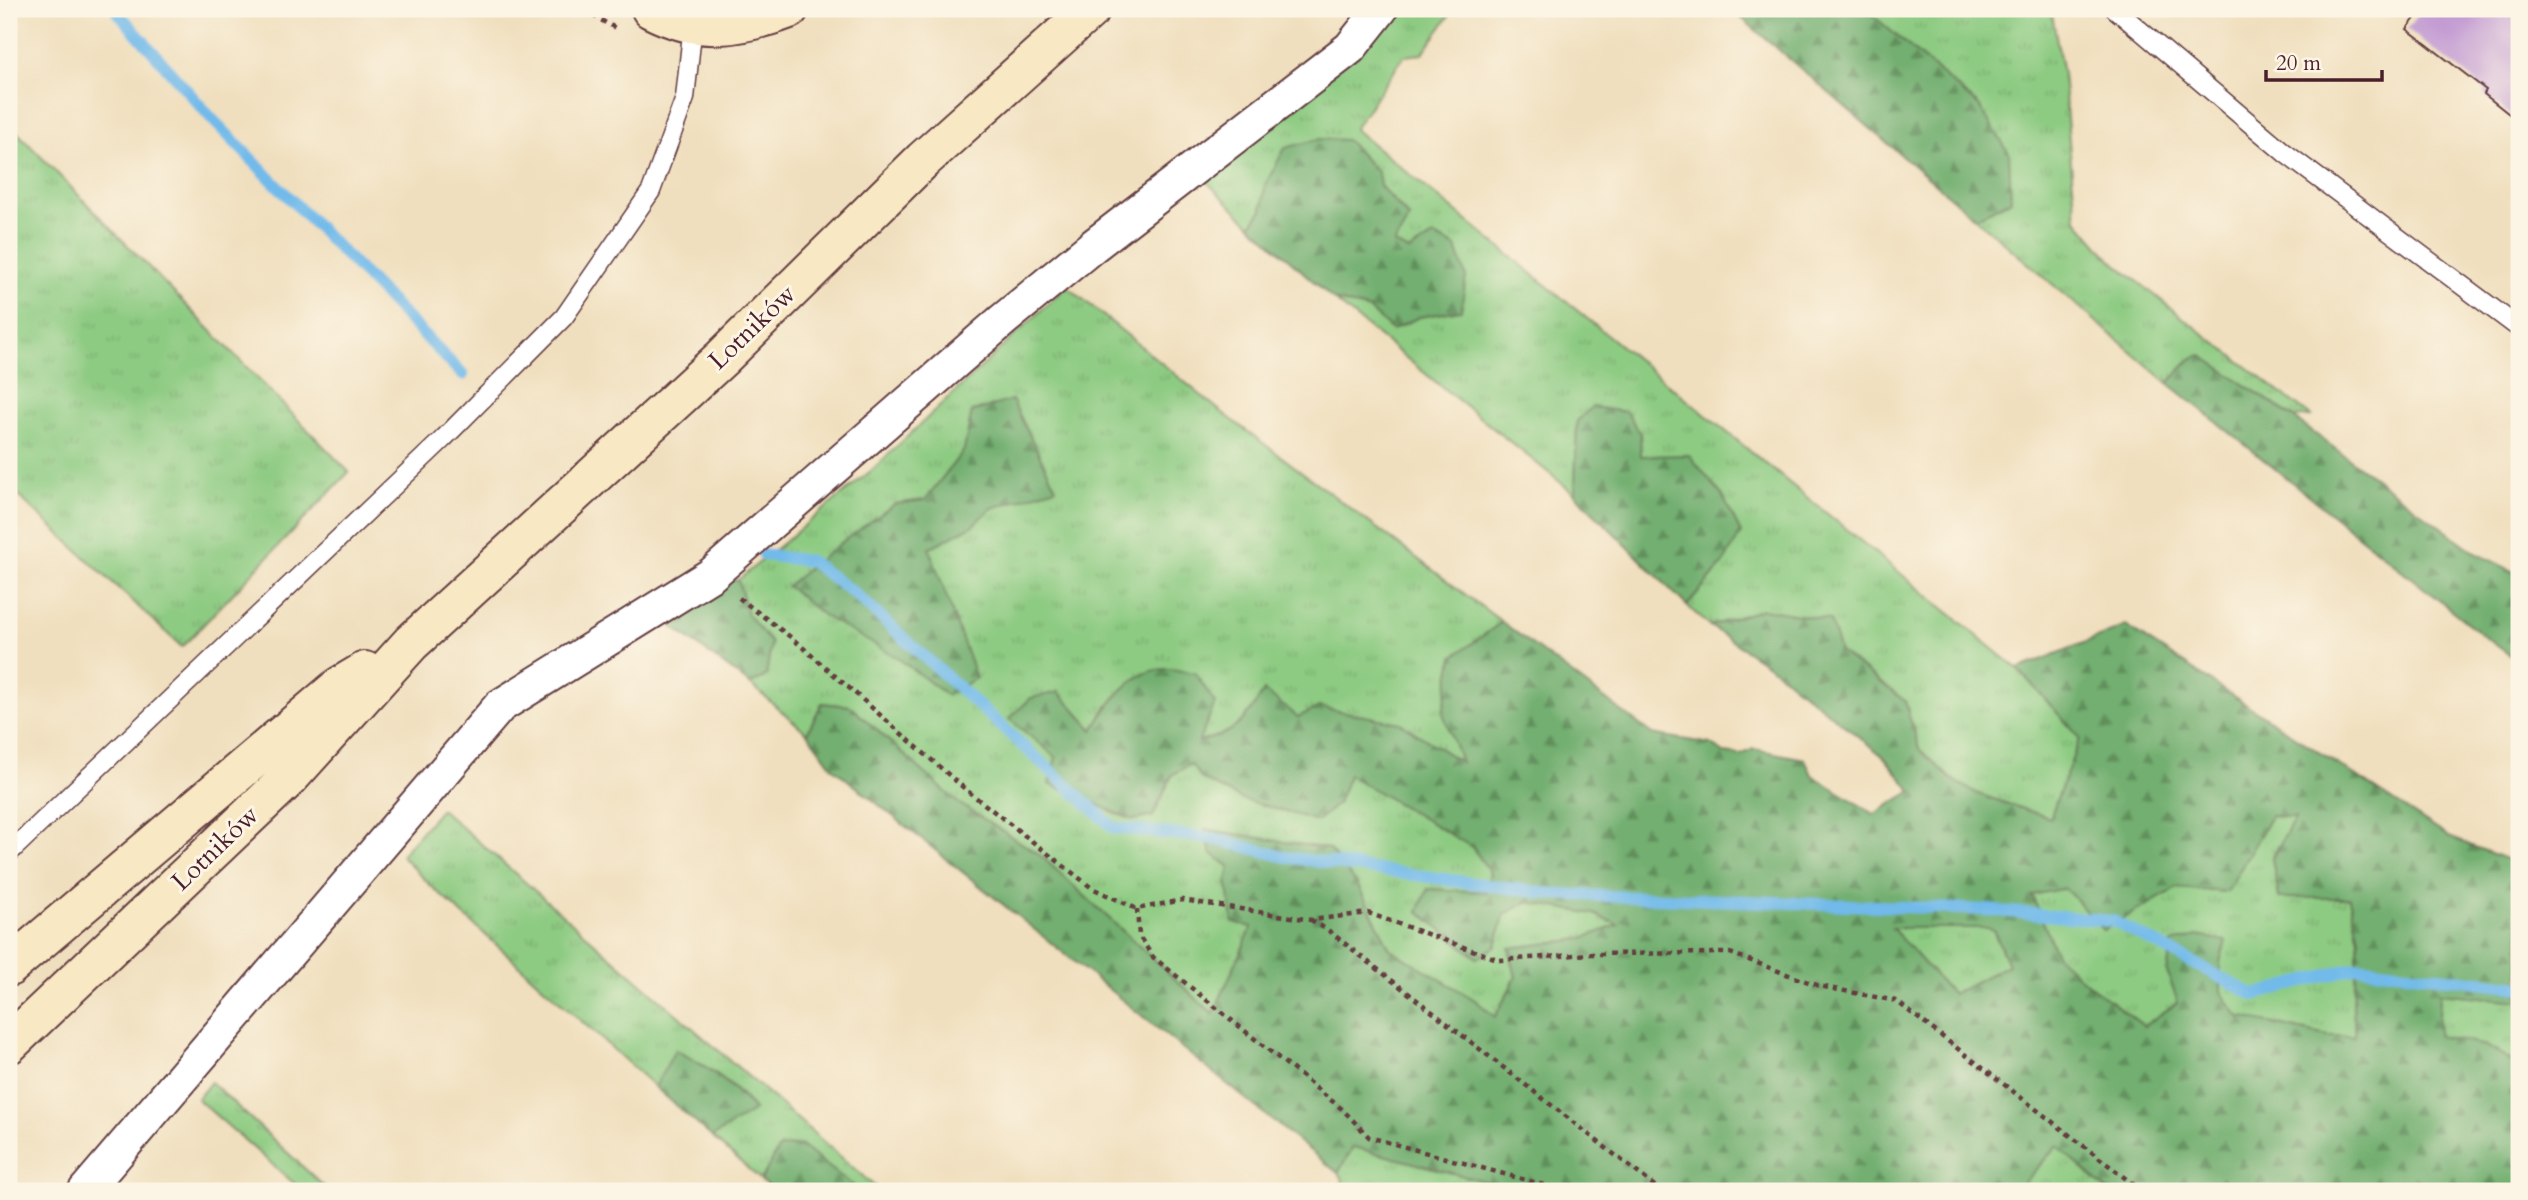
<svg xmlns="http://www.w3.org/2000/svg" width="2528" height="1200" viewBox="0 0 2528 1200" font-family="Cardo,serif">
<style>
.grass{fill:url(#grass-tufts);stroke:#6c7556;stroke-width:2;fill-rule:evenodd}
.forest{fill:url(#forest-firs);stroke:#5e674e;stroke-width:2;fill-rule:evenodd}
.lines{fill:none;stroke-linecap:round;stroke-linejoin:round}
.stream{stroke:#71baea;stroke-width:12}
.building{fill:#bf96d2}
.lane-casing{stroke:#633c41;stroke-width:21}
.street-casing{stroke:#633c41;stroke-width:37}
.secondary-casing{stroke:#633c41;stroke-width:42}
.path{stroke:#633c41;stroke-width:4.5;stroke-dasharray:5 5;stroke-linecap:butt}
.lane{stroke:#fff;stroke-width:18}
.street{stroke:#fff;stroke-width:33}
.secondary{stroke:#f8e8c3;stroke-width:38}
.labels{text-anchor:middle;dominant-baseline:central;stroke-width:6;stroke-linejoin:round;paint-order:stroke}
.street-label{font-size:26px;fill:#4a1f2b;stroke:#fcf5e5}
</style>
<defs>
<pattern id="grass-tufts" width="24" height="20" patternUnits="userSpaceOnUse" patternTransform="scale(1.75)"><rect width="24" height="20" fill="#8dcb82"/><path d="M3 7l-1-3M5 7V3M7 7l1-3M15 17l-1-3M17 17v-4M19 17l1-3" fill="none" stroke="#7bae70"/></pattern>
<pattern id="forest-firs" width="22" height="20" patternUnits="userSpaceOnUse" patternTransform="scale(1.75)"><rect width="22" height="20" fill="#72af70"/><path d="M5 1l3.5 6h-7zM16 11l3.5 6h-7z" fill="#608e5c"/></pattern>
</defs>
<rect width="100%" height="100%" fill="#fcf5e5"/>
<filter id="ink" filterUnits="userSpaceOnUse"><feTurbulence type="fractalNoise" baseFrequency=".0143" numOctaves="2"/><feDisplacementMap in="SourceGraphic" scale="14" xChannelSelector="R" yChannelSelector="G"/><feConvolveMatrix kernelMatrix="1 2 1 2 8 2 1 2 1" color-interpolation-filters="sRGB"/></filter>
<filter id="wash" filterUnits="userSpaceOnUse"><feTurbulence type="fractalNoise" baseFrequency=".00686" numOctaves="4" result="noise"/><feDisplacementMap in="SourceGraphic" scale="28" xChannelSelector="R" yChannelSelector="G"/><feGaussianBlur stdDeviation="1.57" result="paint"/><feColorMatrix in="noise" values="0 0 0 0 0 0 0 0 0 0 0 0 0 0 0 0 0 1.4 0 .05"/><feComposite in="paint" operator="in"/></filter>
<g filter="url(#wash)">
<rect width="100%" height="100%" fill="#f0dfbe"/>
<!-- grass -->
<path class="grass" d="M1395 9H1454L1422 54 1404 56 1354 129 2018 669 2080 738 2050 818 1978 794 1950 778 1919 749 1905 701 1840 652 1763 609 1710 626 1687 606 1722 565 1641 457 1640 433 1577 421 1575 494 1334 300 1370 310 1392 330 1419 317 1461 310 1456 247 1434 236 1409 251 1394 244 1409 217 1380 186 1265 185 1262 210 1251 225 1204 179Z
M1865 9H2051L2063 74 2076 219 2110 259 2182 317 2311 416 2295 418 2201 355 2191 359 2168 383 1975 218 2011 200 1979 106Z
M9 124 349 472 182 647 9 487Z
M1067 286 1219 410 1502 622 1453 657 1462 763 1400 723 1250 714 1225 736 1198 741 1107 706 1093 730 1059 692 1057 757 1110 812 1133 820 1153 816 1172 775 1191 764 1338 803 1349 775 1472 847 1490 872 1487 892 1428 889 1496 946 1504 915 1526 902 1595 914 1619 925 1581 939 1509 948 1516 977 1495 1017 1475 1000 1390 949 1357 884 1205 829 1211 853 1230 867 1227 881 1253 926 1214 1015 1040 855 957 802 850 706 822 703 807 733 750 684 766 676 771 643 748 615 738 580 872 470ZM972 412 1055 488 992 508 972 526 929 548 950 610 947 695 898 658 895 504 925 500 964 450Z
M441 809 880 1191H860L800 1145 779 1148 761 1180 712 1137 754 1110C735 1082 705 1065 675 1051L655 1087 431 886 401 855Z
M2271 816 2295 818 2272 858 2279 897 2350 898 2359 939 2353 1004 2355 1036H2328L2238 1016 2221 992 2220 962 2225 941 2167 972 2178 1002 2144 1026 2090 986 2056 956 2031 895 2065 888 2103 930 2177 888 2227 892Z
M1892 928H1988L1993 930 2008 965 1952 994Z
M2440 993 2519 1001V1057L2517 1063 2486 1046 2438 1036Z
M211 1082 329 1191H303L197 1099Z
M1353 1146 1520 1191H1340L1343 1179 1338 1173Z
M2057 1146 2108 1191H2016Z"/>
<!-- forest -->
<path class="forest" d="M1731 9H1865L1979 106 2009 153 2011 200 1975 218Z
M1319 139 1347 140 1378 173 1380 186 1409 218 1394 244 1409 251 1434 236 1456 247 1466 277 1461 310 1419 317 1392 330 1370 310 1334 300 1251 225 1262 210 1265 185 1285 148Z
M2201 355 2295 419 2476 553 2519 574V662L2485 637 2168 383 2191 359Z
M1012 400 1056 488 992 508 972 526 929 548 976 678 947 695 898 658 824 616 787 586 842 542 895 504 925 500 964 450 972 412Z
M1592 407 1626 412 1640 433 1641 456 1689 455 1722 495 1741 533 1722 565 1687 606 1575 494 1577 421Z
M732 580H738L748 615 771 643 766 676 750 684 670 625Z
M1763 609 1830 620 1840 652 1905 701 1919 749 1950 778 1978 794 2050 818 2080 738 2018 669 2126 626 2449 837 2519 864V1001L2440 993 2438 1036 2486 1046 2516 1063 2519 1057V1191H2108L2057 1146 2016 1191H1520L1353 1147 1338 1173 833 768 807 733 822 703 850 706 957 802 1040 855 1213 1014 1252 927 1233 922 1227 881 1230 867 1211 853 1205 829 1329 849 1357 884 1390 949 1475 1000 1495 1017 1516 977 1509 948 1581 939 1618 925 1594 914 1527 902 1504 915 1496 946 1477 958 1418 911 1428 889 1487 892 1490 872 1472 847 1349 775 1338 803 1318 821 1241 799 1202 779 1191 764 1172 775 1153 816 1133 820 1049 784 1056 757 1009 719 1031 698 1059 692 1093 730C1109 703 1131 669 1167 669 1176 669 1186 672 1195 673L1215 703 1199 741C1236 734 1244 722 1264 691L1298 717 1319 707 1400 723 1461 762 1443 713 1453 657 1502 622 1652 734 1711 744 1724 753 1741 755 1754 749 1805 759 1812 775 1874 814 1912 791 1884 757 1775 670 1710 626ZM2271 816 2295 818 2272 858 2279 898H2350L2359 939 2353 1004 2355 1036H2328L2238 1016 2221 992 2220 962 2226 941 2197 936 2172 943 2167 972 2178 1002 2144 1026 2090 986 2057 956 2032 895 2065 888 2103 930 2177 888 2227 892ZM1892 928H1988L1994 930 2008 965 1952 994Z
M675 1050C706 1066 732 1083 754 1110L712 1137 655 1087Z
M800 1145 855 1187 860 1191H774L761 1180 779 1148Z"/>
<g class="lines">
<!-- stream -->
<path class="stream" d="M115 9 213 120 463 375
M764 555 810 561 855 594 1114 828 1210 838 1286 857 1551 894 1986 910 2113 921 2254 995 2357 967 2519 987"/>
</g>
<g id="blocks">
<!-- building -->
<path class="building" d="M2422 9H2519V122L2484 94 2486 90 2407 29Z"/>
</g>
</g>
<g filter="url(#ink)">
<use href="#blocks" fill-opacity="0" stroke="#633c41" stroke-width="2"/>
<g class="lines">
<defs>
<path id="lane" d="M2115 9 2285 153 2519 328
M9 853 443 439 564 317 651 191 685 98 693 24"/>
<path id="street" d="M85 1191 500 706 711 575 1003 320 1093 246 1350 48 1381 9"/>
<path id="secondary" d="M651 9C699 34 741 27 789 9
M9 967 340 686 365 671
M9 1044 289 778 411 643 722 358 923 160 1091 9"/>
</defs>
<!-- lane casing -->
<use href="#lane" class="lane-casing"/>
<!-- street casing -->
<use href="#street" class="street-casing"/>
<!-- secondary casing -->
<use href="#secondary" class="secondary-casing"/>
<!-- path -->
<path class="path" d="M585 9 590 14 617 29
M739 598 793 639 965 789 1092 888 1137 909 1182 900 1311 920 1368 913 1500 960 1590 954 1730 953 1819 986 1896 1001 2142 1191
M1137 909 1139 936 1153 957 1342 1109 1369 1137 1566 1191
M1311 920 1329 931 1661 1191"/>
<!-- lane -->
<use href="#lane" class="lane"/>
<!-- street -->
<use href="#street" class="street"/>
<!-- secondary -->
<use href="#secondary" class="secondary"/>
</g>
</g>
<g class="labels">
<!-- street labels -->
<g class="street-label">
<text transform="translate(752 327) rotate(-44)">Lotników</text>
<text transform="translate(215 848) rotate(-44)">Lotników</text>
</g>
</g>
<!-- margin -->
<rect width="2528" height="1200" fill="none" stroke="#fcf5e5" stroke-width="35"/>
<!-- scale -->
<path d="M2266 70v10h116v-10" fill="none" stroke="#4a1f2b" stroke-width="3.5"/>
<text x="2276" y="70" font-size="21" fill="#4a1f2b" stroke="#fcf5e5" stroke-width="5" paint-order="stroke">20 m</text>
</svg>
